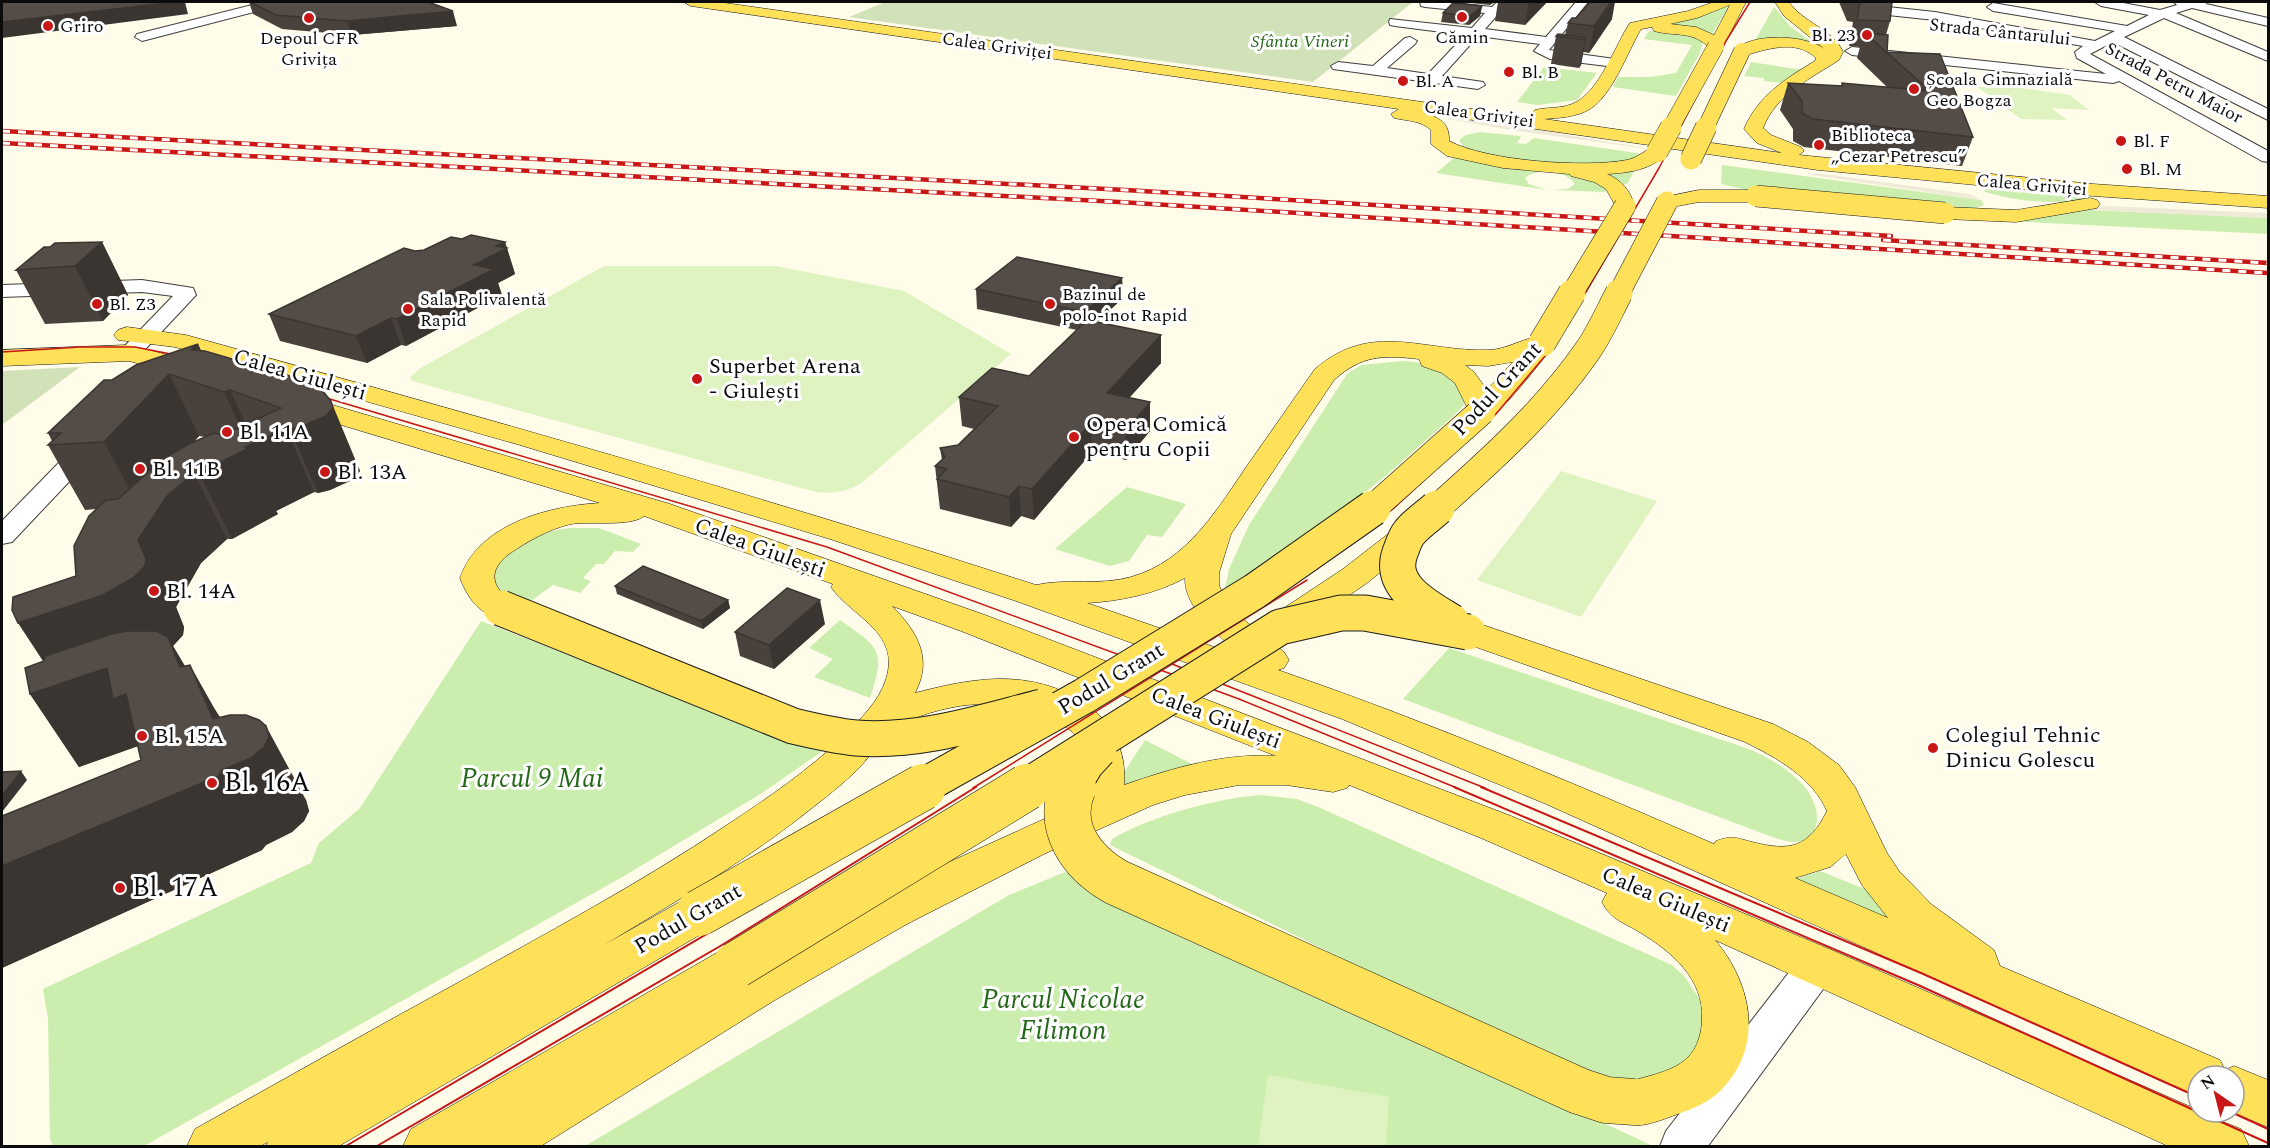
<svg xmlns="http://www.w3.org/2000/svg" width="2270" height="1148" viewBox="0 0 2270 1148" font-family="Spectral,serif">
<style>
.green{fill:#cbedae}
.cemetery{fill:#d2e2b8}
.pitch{fill:#dff3c1}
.plaza{fill:#efead8}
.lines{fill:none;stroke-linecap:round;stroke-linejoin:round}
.minor-casing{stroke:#3e3e3e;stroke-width:2}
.major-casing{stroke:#1c1c1c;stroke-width:1}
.minor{fill:#fff;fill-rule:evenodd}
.major{fill:#ffe059;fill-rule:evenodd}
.tram-far1{stroke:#c81716;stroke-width:1.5}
.tram{stroke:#c81716;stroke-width:2}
.rail-casing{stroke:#c81716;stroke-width:4.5}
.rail{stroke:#fff;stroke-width:3;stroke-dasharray:8;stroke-linecap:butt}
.major-bridge-far4-casing{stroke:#1c1c1c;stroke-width:17;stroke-linecap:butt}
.major-bridge-far3-casing{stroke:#1c1c1c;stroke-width:22;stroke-linecap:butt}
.major-bridge-far2-casing{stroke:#1c1c1c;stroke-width:28;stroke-linecap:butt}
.major-bridge-far1-casing{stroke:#1c1c1c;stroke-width:37;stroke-linecap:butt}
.major-bridge-casing{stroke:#1c1c1c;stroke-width:47;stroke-linecap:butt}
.major-bridge-far4{stroke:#ffe059;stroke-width:16}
.major-bridge-far3{stroke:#ffe059;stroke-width:21}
.major-bridge-far2{stroke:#ffe059;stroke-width:27}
.major-bridge-far1{stroke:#ffe059;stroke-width:35}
.major-bridge{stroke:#ffe059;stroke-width:46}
.wall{fill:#48413c;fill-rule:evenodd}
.shaded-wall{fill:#3b3531}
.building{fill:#544c46;stroke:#3b3531;stroke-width:1.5}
.poi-dot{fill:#c81716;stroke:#fff;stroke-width:2}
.labels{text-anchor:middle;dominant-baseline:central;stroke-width:6;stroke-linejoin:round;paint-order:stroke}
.far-poi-label{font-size:18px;fill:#0b0b0b;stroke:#fff;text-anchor:start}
.far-street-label{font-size:18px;fill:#0b0b0b;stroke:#fff}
.far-park-label{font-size:18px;font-style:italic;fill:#226816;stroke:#fff}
.poi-label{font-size:22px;fill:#0b0b0b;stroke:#fff;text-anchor:start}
.street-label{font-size:22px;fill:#0b0b0b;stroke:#fff}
.near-park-label{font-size:27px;font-style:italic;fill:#226816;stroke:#fff}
.near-poi-label{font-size:27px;fill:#0b0b0b;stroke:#fff;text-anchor:start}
</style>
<rect width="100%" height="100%" fill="#fffce9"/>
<!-- green -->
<path class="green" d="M1727 5H1730L1712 34 1655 26Z
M1774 7 1791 27 1821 49 1756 39Z
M1655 30 1681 31 1703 41 1700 53 1676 96 1613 87 1618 77H1650L1676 73 1692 45 1644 39 1648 32Z
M1751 62 1803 70 1783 83 1764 81V78L1744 76Z
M1544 67 1597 73 1577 100 1538 105 1517 102Z
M1479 132 1520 136 1521 137 1517 143 1526 144 1534 138 1643 154 1628 183 1605 192 1553 190 1568 189 1575 184C1567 170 1535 168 1525 178L1529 184 1547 190 1436 173 1454 158 1472 152 1463 146 1459 140 1466 135Z
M1722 165 1981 200 1984 205 1973 209 1752 191 1721 184Z
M1985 189 2093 199C2053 204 2024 203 1985 192Z
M2067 209 2268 218V234L1989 220Z
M1403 361C1435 363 1446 370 1465 394L1464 405 1449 420 1382 479 1322 525 1225 589 1229 569 1249 525 1347 374 1361 365Z
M1127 487 1186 504 1162 537 1147 535 1129 561 1110 566 1055 549Z
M571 528H599L641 544 633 552 615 551 604 564H596L583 578 591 581 580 593 553 585 521 608 504 600 491 579C494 572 496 562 501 557 516 538 549 530 571 528Z
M840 620C880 648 886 650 870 698L814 677 833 659 809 648Z
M481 621 740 722 827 748 762 793 624 876 144 1146H53L50 1139 48 1019 43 989 311 863 319 843 360 808Z
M1449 648 1749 749C1769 758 1788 768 1803 785 1818 801 1827 835 1798 842 1791 843 1782 840 1775 838L1403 699Z
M1145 740 1196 766 1111 792Z
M1261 795 1297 799 1318 807 1672 965 1685 977 1704 1006 1702 1043 1681 1069 1636 1084 1569 1069 1110 845 1112 839C1151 816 1217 798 1261 795Z
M1820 871 1870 891 1903 935 1783 883Z
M1065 872 1653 1146H585L1009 895Z"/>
<!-- cemetery -->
<path class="cemetery" d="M885 2H1413L1313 82 849 17Z
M80 367 2 425V371Z"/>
<!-- pitch -->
<path class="pitch" d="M1977 87 2021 88 2070 95 2089 110 2051 108 2067 120 2021 119Z
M604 266H776L904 291 1011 354 864 481C848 492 834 494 816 492L412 381 410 377 419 369Z
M1561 471 1657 501 1581 617 1477 580Z
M1268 1075 1389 1097 1386 1146H1258Z"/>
<!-- plaza -->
<path class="plaza" d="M1393 109 1496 123 1670 152 1505 129Z
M1817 173 1969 194 1981 200 1806 174Z
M2105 206 2268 213V218L2067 209Z"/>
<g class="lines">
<defs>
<path id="minor" d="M264 2H283L281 5 142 41 135 37 137 34Z
M1420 2H1445L1492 7 1497 2H1509L1485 29 1546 37 1576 2H1588L1549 50 1615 59 1622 63 1615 67 1550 59 1534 51 1540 44 1478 36 1442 76 1483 82 1485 85 1478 89 1333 69 1331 66 1338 62 1373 66 1405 38 1410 37 1417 41 1415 44 1387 68 1428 74 1465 35 1395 26 1390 25 1389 22 1390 19 1472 28 1485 13 1425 7 1421 6Z
M2095 2H2118L2160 10 2177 5 2174 2H2207L2206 4 2268 18V26L2192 8 2176 13 2268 52V61L2164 18 2124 37 2268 109V120L2113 42 2090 54 2268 151V162L2262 161 2119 81 2113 83 1852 55 1845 51 1852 47 2106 74 2077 58 2075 52 2083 46 1935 20 1869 13 1863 9 1869 5 1935 12 2095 41 2115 31 1993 11 1987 7 1993 3 2127 26 2149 15 2101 6Z
M142 280 193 288 196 295 137 358 129 360 121 358 118 353 173 296 142 292 2 297V285Z
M90 438 99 440 102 445 99 450 12 542 2 544V521L81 440Z
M1818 948 1832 953 1838 965 1832 977 1708 1146H1660L1666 1131 1804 953Z"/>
<path id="major" d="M684 2H718L1535 118 1532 114 1535 110C1547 107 1560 109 1572 104 1599 94 1615 45 1630 23L1688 11 1714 2H1746L1722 49H1710C1694 30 1675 37 1654 31L1652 27 1641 29C1627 53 1613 94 1590 109 1577 117 1559 118 1544 119L1782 153 1757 143 1744 129C1758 96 1785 79 1815 61L1816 58C1795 38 1766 50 1742 56L1734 51C1750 32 1809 34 1827 51L1784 16 1775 2H1789C1802 22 1834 30 1843 52L1839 60C1810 79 1776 94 1763 128L1771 135 1801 147 1804 151 1799 155 2093 184 2268 196V208L2093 196 1818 170 1659 147 1667 152C1654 170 1627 173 1607 174 1622 180 1630 191 1635 206L1632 210 1625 212 1618 210 1606 189 1594 182 1571 176 1569 174 1503 168 1447 156 1431 144V130C1420 120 1407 121 1394 118L1391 114 1399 109 691 6ZM1730 5 1714 35 1696 27 1670 24 1697 18ZM1423 113 1656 146C1646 149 1638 158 1627 160 1584 168 1487 161 1449 141 1450 123 1439 117 1423 113Z
M1699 190H1756L1763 192 1766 196 1763 200 1756 202H1699L1667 208 1660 206 1657 202 1660 198Z
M2090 198 2097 200 2100 204 2097 208 2016 222 1945 219 1938 217 1934 213 1938 209 1945 207 2016 210Z
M127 327 186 335C471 414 755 494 1036 585 1067 578 1100 586 1131 577 1188 561 1218 508 1249 463 1271 432 1293 400 1315 369 1372 320 1423 352 1488 350 1510 350 1530 332 1551 338L1555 343C1545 357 1503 411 1490 417 1484 420 1479 418 1472 417L1455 383 1442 373 1422 366 1419 359C1382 355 1362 355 1334 380L1231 534 1219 573V585L1225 600 1243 619 1284 652 1289 660 1284 668 1278 670C1426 721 1571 782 1714 844L1716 841C1733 835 1736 838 1752 842 1791 852 1809 847 1827 811 1812 777 1777 758 1745 742L1456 640 1451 632 1456 624 1468 621 1480 624 1773 724 1808 742 1839 765 1855 787 1887 853 1899 871 1931 904 1994 950 2000 966 2220 1060 2225 1070 2234 1066 2268 1080V1127L2232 1112H2234V1076H2198V1096L2186 1092 1546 804 1342 719 1016 601 830 539 520 445 175 347 118 340 114 335 118 330ZM1513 362 1487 390 1474 372 1465 365 1488 366ZM1185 578C1184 610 1223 640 1246 658L1087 603C1121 601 1155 594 1185 578ZM1846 854 1862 885 1888 918 1795 878 1830 867Z
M129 345 207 365 211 371 207 377 198 379 129 361 2 366V350Z
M295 394 670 504 985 615 1511 816 1834 951 2198 1110V1112L2241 1129 2249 1146H2168L1715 940C1753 985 1765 1049 1718 1093 1707 1103 1692 1109 1678 1114 1666 1118 1646 1127 1633 1125 1628 1124 1621 1120 1616 1118L1609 1102 1616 1086C1656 1071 1700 1074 1702 1019 1704 979 1672 952 1641 933 1624 922 1612 921 1602 902L1607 893 1481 838 1349 785 1347 788 1333 792 1286 785H1239L1185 795 1153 805 1044 854 907 924 775 1000 541 1146H403L411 1129 720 951 736 946 752 951 758 963 945 864 1082 802C1085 783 1089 762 1081 743 1077 735 1069 729 1062 724 1019 692 947 702 901 724 889 729 866 762 854 773 837 789 817 804 798 819 737 866 670 905 604 945L683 900 699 895 715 900 721 913 715 926 339 1146H266L268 1142 260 1146H187L195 1129C281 1081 366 1033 452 986 545 934 639 884 727 825 768 798 809 770 844 736 860 719 879 702 886 679 901 632 852 617 831 587L833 584 644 516C631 527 590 521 571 524 549 529 528 541 509 554 501 560 492 570 495 581 497 592 511 598 518 608L513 616C486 623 469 602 460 578 478 524 549 506 600 503L285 408 281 402 285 396ZM892 606 961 631 1276 756C1223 753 1173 768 1124 785 1130 713 1060 677 996 679 968 680 942 686 915 693 933 659 918 632 892 606Z
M1408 524 1419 527 1424 534 1419 541 1367 583 1296 632 1284 635 1272 632 1267 624 1272 616 1343 569 1397 527Z"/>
</defs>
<!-- minor casing -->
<use href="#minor" class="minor-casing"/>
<!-- major casing -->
<use href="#major" class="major-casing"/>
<!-- minor -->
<use href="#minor" class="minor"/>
<!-- major -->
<use href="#major" class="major"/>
<!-- tram-far1 -->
<path class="tram-far1" d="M2 352 80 347H135L186 357
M313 394 827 547 1239 699 1457 788
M1167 662 1485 788
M954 788 1274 592 1393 509 1496 414 1556 343 1659 168 1726 41 1750 2
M973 788 1307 580"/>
<!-- tram -->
<path class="tram" d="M1454 787 1918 985 2198 1112
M1481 787 1921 973 2198 1097
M2199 1112 2268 1143
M2231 1112 2268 1129
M346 1146 957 787
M377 1146 722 945 976 787"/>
<defs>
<path id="rail" d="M2 131 1125 190 1891 236
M2 143 1119 202 2268 273
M1883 240 2268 263"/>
</defs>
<!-- rail casing -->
<use href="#rail" class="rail-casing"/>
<!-- rail -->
<use href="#rail" class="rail"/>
<defs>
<path id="major-bridge-far4" d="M1670 129 1716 46
M1705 129 1742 51"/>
<path id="major-bridge-far3" d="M1657 152 1671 127
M1691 159 1706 127
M1756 196 1945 213
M1571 295 1625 206
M1618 295 1667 202"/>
<path id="major-bridge-far2" d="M1542 343 1572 293
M1371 510 1482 411
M1435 510C1490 461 1546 411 1588 350 1600 333 1609 312 1619 293"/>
<path id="major-bridge-far1" d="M1437 508C1428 516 1416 524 1409 533 1405 538 1403 545 1401 550 1386 586 1426 606 1452 622
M501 608 793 726C814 731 835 736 856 738 919 743 982 722 1042 707
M920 788 1084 696 1255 591 1373 508
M1024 788 1280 627 1341 613H1365L1468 632
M1072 788 1086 764 1099 750"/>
<path id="major-bridge" d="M1073 787C1056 827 1081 862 1116 882L1579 1091 1606 1100 1634 1102
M699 913 923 787
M736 965 1027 787"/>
</defs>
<!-- major-bridge-far4 casing -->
<use href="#major-bridge-far4" class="major-bridge-far4-casing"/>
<!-- major-bridge-far3 casing -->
<use href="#major-bridge-far3" class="major-bridge-far3-casing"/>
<!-- major-bridge-far2 casing -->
<use href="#major-bridge-far2" class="major-bridge-far2-casing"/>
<!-- major-bridge-far1 casing -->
<use href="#major-bridge-far1" class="major-bridge-far1-casing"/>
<!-- major-bridge casing -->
<use href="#major-bridge" class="major-bridge-casing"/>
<!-- major-bridge-far4 -->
<use href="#major-bridge-far4" class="major-bridge-far4"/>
<!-- major-bridge-far3 -->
<use href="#major-bridge-far3" class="major-bridge-far3"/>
<!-- major-bridge-far2 -->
<use href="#major-bridge-far2" class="major-bridge-far2"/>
<!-- major-bridge-far1 -->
<use href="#major-bridge-far1" class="major-bridge-far1"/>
<!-- major-bridge -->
<use href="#major-bridge" class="major-bridge"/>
</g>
<!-- wall -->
<path class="wall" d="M249 2H428L457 26 352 35 282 29 253 14Z
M1461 2H1495L1490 5Z
M1498 2H1547L1525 25 1495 21Z
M1839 2H1892L1890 21 1886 35 1887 52 1940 54 1973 137 1962 166 1804 147 1793 141V129L1780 110 1788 83 1841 86 1842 83 1887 87 1857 58 1860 47 1849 46 1853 22 1847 21Z
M1482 6 1480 16 1469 25 1441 22 1443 13Z
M1612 19 1589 53 1583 52 1581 65 1579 68 1551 64 1556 36 1565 35 1568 23Z
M462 239 505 242 515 274 498 283 502 295 406 346 401 345 367 363 280 341 269 314 415 251 424 250Z
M102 242 128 295 103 321 45 324 16 270Z
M1122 278 1123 298 1097 322 1161 363 1129 398 1150 402V431L1126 460 1092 452 1034 520 1021 516 1011 527 940 509 935 466 942 460 940 448 958 445 974 429 962 426 959 397 1029 376 1077 330 977 309 976 289Z
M198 344 201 351 357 463 360 471 352 480 330 490 318 493 314 492 276 511 278 514 232 539H227L201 563 176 607 184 627 183 635 173 646 185 666 220 717 306 800 309 811 304 821 292 832 266 845 262 850 2 968V816L141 760 138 746 79 767 30 694 43 662 76 576 96 509 85 510 48 445 52 441 48 433 112 380ZM199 436 205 437 193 443Z
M615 586 728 600 730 608 703 629 617 594Z
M825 624 774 669 740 656 735 632Z"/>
<!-- shaded-wall -->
<path class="shaded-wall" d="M175 2H185L188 14 2 38V22Z
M1529 2H1547L1525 25Z
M1611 2H1615L1612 19 1589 53 1594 26Z
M1482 6 1480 16 1469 25 1470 16Z
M453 11 457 26 352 35 347 21Z
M1586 38 1581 65 1579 68 1585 40Z
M102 242 128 295 103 321 75 266Z
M505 242 515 274 498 283 502 295 406 346 397 319 474 265 496 246Z
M1122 278 1123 298 1086 332 1085 312Z
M391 318 401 345 367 363 356 336Z
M1161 335V363L1108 421 1107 393Z
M198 344 220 391 191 350Z
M169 374 199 436 139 506 104 442Z
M230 390 254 443 286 428 314 492 276 511 278 514 232 539 199 473 249 445 224 392Z
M331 401 360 471 352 480 330 490 318 493 290 429Z
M1150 402V431L1126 460V431Z
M1091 423 1092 452 1034 520 1032 489Z
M194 473 227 539 201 563 176 607 184 627 183 635 173 646 208 707 190 665 231 738 266 726 306 800 309 811 304 821 292 832 266 845 262 850 2 968V866L219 776 126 694 141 745 79 767 30 694 58 684 18 623 138 540 167 496Z
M1019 486 1021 516 1011 527 1009 497Z
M728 600 730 608 703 629 701 621Z
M820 600 825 624 774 669 769 645Z
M21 771 27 780 2 812V796Z"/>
<!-- building -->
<path class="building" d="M2 2H175L2 22Z
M250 2H428L453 11 347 21 276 15Z
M1590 2H1611L1594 26 1568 23 1572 18H1576Z
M1860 2H1892L1890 21 1857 20Z
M1453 3 1482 6 1470 16 1443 13Z
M1865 33 1888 35 1887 52 1940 54 1973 137 1813 119 1802 113V101L1788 83 1843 86 1842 83 1930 91Z
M1558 34 1586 38 1585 40 1556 36Z
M471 235 505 242 496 246 507 248 474 265 494 269 397 319 391 318 356 336 269 314 404 248 415 251 424 250 451 237 462 239Z
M102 242 75 266 16 270 44 247H50L55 243Z
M1017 257 1122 278 1085 312 976 289Z
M1087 320 1161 335 1107 393 1150 402 1126 431 1091 423 1032 489 1019 486 1009 497 937 479 947 469 935 466 945 457 940 448 958 445 998 406 959 397 992 368 1029 376Z
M198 344 191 350 205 351 317 384 331 401 333 408 326 416 303 426 290 429 286 428 245 447 247 449 199 473H194L167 496 138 540 146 559 145 566 133 578 103 595 18 623 12 610 13 597 76 576 74 546 89 516 106 500 118 499 163 459 189 444 214 433 222 435 281 408 230 390 224 392 169 374 104 442 48 445 61 433H48L104 380H112L136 365Z
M643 566 728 600 701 621 615 586Z
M787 588 820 600 769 645 735 632Z
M129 631H156L168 637 180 667 190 665 213 719 230 715H246L259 720 266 726 269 737 264 747 251 758 222 770 219 776 2 866V816L141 760 126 694 113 699 107 668 30 694 25 668 44 661 45 656 115 633Z
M21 771 2 796V772Z"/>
<!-- markers -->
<g class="poi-dot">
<circle cx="1462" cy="17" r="6"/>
<circle cx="309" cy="18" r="6"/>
<circle cx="48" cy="26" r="6"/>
<circle cx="1867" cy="35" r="6"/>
<circle cx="1509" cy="72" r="6"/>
<circle cx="1403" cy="81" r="6"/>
<circle cx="1914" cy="89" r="6"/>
<circle cx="2121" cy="141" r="6"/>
<circle cx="1819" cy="145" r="6"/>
<circle cx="2127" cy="169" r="6"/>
<circle cx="97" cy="304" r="6"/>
<circle cx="1050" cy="304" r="6"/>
<circle cx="408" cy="309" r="6"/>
<circle cx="697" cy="379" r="6"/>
<circle cx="227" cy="432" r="6"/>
<circle cx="1074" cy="437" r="6"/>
<circle cx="140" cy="469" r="6"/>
<circle cx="325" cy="472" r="6"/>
<circle cx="154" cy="591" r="6"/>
<circle cx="142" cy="736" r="6"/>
<circle cx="1933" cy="748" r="6"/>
<circle cx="212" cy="783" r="6"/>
<circle cx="120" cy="888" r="6"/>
</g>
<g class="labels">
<!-- far-poi labels -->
<g class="far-poi-label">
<text x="60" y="26">Griro</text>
<text x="1855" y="35" text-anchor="end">Bl. 23</text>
<text x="1462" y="37" text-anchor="middle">Cămin</text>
<text x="309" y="38" text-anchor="middle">Depoul CFR<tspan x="309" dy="21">Grivița</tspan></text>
<text x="1521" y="72">Bl. B</text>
<text x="1926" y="79">Școala Gimnazială<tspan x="1926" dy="21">Geo Bogza</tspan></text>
<text x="1415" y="81">Bl. A</text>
<text x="1831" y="135">Biblioteca<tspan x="1831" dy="21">„Cezar Petrescu”</tspan></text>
<text x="2133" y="141">Bl. F</text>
<text x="2139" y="169">Bl. M</text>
<text x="1062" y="294">Bazinul de<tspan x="1062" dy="21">polo-înot Rapid</tspan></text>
<text x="420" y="299">Sala Polivalentă<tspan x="420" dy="21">Rapid</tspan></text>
<text x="109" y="304">Bl. Z3</text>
</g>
<!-- far-street labels -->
<g class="far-street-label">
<text transform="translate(2000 32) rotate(6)">Strada Cântarului</text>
<text transform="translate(997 46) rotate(8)">Calea Griviței</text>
<text transform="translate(2174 83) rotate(28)">Strada Petru Maior</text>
<text transform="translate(1479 114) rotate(8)">Calea Griviței</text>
<text transform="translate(2032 185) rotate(5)">Calea Griviței</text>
</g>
<!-- far-park labels -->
<g class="far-park-label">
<text x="1300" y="41">Sfânta Vineri</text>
</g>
<!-- poi labels -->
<g class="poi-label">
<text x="709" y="366">Superbet Arena<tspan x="709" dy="25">- Giulești</tspan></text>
<text x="1086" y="424">Opera Comică<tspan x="1086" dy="25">pentru Copii</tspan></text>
<text x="239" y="432">Bl. 11A</text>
<text x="152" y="469">Bl. 11B</text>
<text x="337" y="472">Bl. 13A</text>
<text x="166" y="591">Bl. 14A</text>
<text x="1945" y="735">Colegiul Tehnic<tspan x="1945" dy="25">Dinicu Golescu</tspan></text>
<text x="154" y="736">Bl. 15A</text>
</g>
<!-- street labels -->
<g class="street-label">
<text transform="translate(300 375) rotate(16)">Calea Giulești</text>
<text transform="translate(1497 389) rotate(-47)">Podul Grant</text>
<text transform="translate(760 548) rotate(20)">Calea Giulești</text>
<text transform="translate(1111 679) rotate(-31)">Podul Grant</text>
<text transform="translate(1216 718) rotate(21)">Calea Giulești</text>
<text transform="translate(1666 900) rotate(23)">Calea Giulești</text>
<text transform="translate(688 919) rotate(-30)">Podul Grant</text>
</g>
<!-- near-park labels -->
<g class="near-park-label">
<text x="532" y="779">Parcul 9 Mai</text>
<text x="1063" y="1000">Parcul Nicolae<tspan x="1063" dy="31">Filimon</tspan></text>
</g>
<!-- near-poi labels -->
<g class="near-poi-label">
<text x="224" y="783">Bl. 16A</text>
<text x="132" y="888">Bl. 17A</text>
</g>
</g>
<!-- border -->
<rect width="2270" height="1148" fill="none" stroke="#0b0b0b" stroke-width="6"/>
<!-- north arrow -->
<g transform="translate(2216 1094) rotate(325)"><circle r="28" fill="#ffffff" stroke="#9d9d9d" stroke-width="1.5"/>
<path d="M0-4.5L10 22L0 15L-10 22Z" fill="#c81716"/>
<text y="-9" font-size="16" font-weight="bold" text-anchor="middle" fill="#0b0b0b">N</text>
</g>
</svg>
